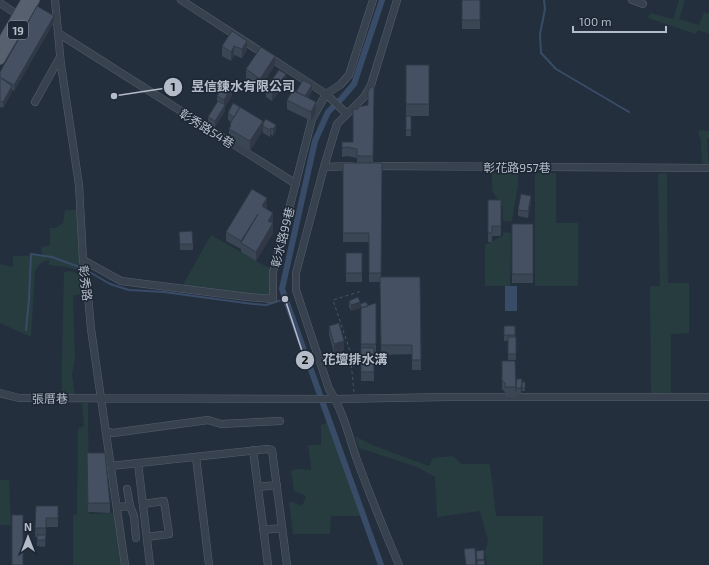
<svg xmlns="http://www.w3.org/2000/svg" width="709" height="565" viewBox="0 0 709 565" font-family="'Exo 2','Noto Sans TC',sans-serif">
<style>
.green{fill:#263c3f}
.water{fill:#394c67}
.lines{fill:none;stroke-linecap:round;stroke-linejoin:round}
.stream{stroke:#394c67;stroke-width:2}
.canal{stroke:#394c67;stroke-width:6}
.minor-casing{stroke:#565f6c;stroke-width:8}
.major-casing{stroke:#414a57;stroke-width:10}
.path{stroke:#44595c;stroke-width:1;stroke-dasharray:3 3;stroke-linecap:butt}
.minor{stroke:#38414e;stroke-width:7}
.major{stroke:#56606e;stroke-width:9}
.wall{fill:#3b4654}
.shaded-wall{fill:#303945}
.building{fill:#455162;stroke:#303945}
.labels{text-anchor:middle;dominant-baseline:central;stroke-width:3;stroke-linejoin:round;paint-order:stroke}
.shield{fill:#1d2633;stroke:#878f9c;stroke-width:1}
.shield-label{font-size:11px;font-weight:bold;fill:#b4bcc9}
.street-label{font-size:12px;fill:#b4bcc9;stroke:#1d2633}
.leader{fill:none;stroke:#b4bcc9;stroke-width:1.5}
.callout-dot{fill:#b4bcc9;stroke:#1d2633;stroke-width:1.5}
.mark-label{font-size:12px;text-anchor:middle;font-weight:bold;fill:#111}
.callout-label{font-size:13px;text-anchor:middle;font-weight:bold;fill:#b4bcc9;stroke:#1d2633;stroke-width:3;stroke-linejoin:round;paint-order:stroke}
</style>
<rect width="100%" height="100%" fill="#242f3e"/>
<!-- green -->
<path class="green" d="M679 0H685L679 19 699 25 704 12 709 14V34L698 30 696 34 648 18 650 13 673 19Z
M699 130 709 131V139H707L709 166 702 167 701 139 699 136Z
M492 173H518V185L512 222 503 221V208L492 190Z
M535 173H556V223H578V286H535Z
M667 173 668 283H689V333L671 334V397H651L650 286H660L658 174Z
M65 210H78L85 273 67 267 49 265V260C42 261 38 265 35 271L31 337 0 323V264L13 267V256L42 255 41 247 50 245V228H55L63 223Z
M503 232 511 233 510 286H485V245L503 236Z
M211 235 274 271 270 295 266 297 181 288Z
M71 271 80 275 81 294 73 296 75 359 72 374 75 398 66 397 62 393V357L64 272Z
M82 403H88L89 514 116 513 122 565H73V515L77 514 78 429 84 426Z
M330 422 366 515 357 516H331L330 534H293L289 501 302 506 306 496 294 491 291 471 296 469 311 470V465L308 445H321V425Z
M355 436 372 445 429 466 433 458 453 456 461 464H488L490 465 496 516H543V565H487L485 551 488 541 480 511 437 517 435 477 417 467 359 448Z
M0 469V480H9L11 525H0Z"/>
<!-- water -->
<path class="water" d="M505 286H517V311H505Z"/>
<g class="lines">
<!-- stream -->
<path class="stream" d="M544 0 545 9 540 34 541 53 556 69 629 112
M86 270 110 284 129 290 164 292 253 304 266 305 285 299
M26 330 29 300 31 254 52 257 82 268"/>
<!-- canal -->
<path class="canal" d="M381 565 282 289 315 141 328 112 342 98 354 84 382 0"/>
<defs>
<path id="minor" d="M55 0 61 65 79 185 83 260 87 283 91 329 125 565
M181 0 326 94 347 114
M397 0 371 85 364 97 337 124 324 167 296 273V290L329 389C343 410 349 437 357 460 370 495 384 530 399 565
M632 0 643 4
M0 3 18 15
M58 33 296 184
M35 102 60 57
M372 166 709 168
M324 167 352 166
M83 260 121 281 248 297 273 299V272L312 119 326 94 340 85 349 75 373 0
M0 393 19 398 335 399 448 397H709
M106 431 113 433 208 420 221 424 280 421
M253 450 268 565
M196 457 209 565
M138 463 150 565
M111 466 267 449 272 450 287 565
M258 487 277 485
M143 504 164 501 169 534 147 537
M130 506 134 516 136 538
M117 507 130 506 127 489
M263 530 282 528"/>
<path id="major" d="M0 45 26 0
M0 60 35 0"/>
</defs>
<!-- minor casing -->
<use href="#minor" class="minor-casing"/>
<!-- major casing -->
<use href="#major" class="major-casing"/>
<!-- path -->
<path class="path" d="M354 392 350 351 333 300 362 291"/>
<!-- minor -->
<use href="#minor" class="minor"/>
<!-- major -->
<use href="#major" class="major"/>
</g>
<!-- wall -->
<path class="wall" d="M462 0H480V29H462Z
M54 22 14 91 12 90V92L3 108 0 107V72Z
M232 31 247 50 242 58 234 55 231 61 222 56V46Z
M275 65 260 88 246 79V69Z
M406 65H429V116H406Z
M286 83 272 101 266 97V88Z
M374 87 373 163H382L381 277H420L421 370H412V354L381 355 380 282H369V242H343V163H357V158L347 156 342 157V142H353L358 109 368 105Z
M312 91 308 98 316 112 311 121 287 109V100L296 92Z
M232 95 225 107V111L215 127 208 123V117L217 103V96Z
M240 108 263 130 250 151 229 138V129L230 127V124L231 122 228 120V113Z
M406 116H411V136H406Z
M263 123 276 131 273 136 271 134 270 137 263 133Z
M488 200H501V236H492V242H488Z
M531 202 528 218 518 216V210Z
M267 207 266 209 273 222V233L256 261 241 252V249L226 241V232Z
M512 224H533V283H512Z
M179 232 193 244V250H180Z
M346 253H362V282H346Z
M349 301 360 308 351 311 349 307Z
M376 303V354L374 353V381H361V309L360 304 368 306Z
M329 326 344 351 334 353 329 335Z
M504 326H515L516 360H508V341H504Z
M502 361H515L516 397H505V392L502 389Z
M517 379H522L521 394H516Z
M522 382H525V391H522Z
M87 453 110 503V513L88 512Z
M36 506H58V527H46L45 547 37 546V537H35Z
M476 551 484 559 485 565H477Z"/>
<!-- shaded-wall -->
<path class="shaded-wall" d="M54 16V22L14 91V85Z
M247 41V50L242 58V49Z
M234 46V55L231 61V52Z
M275 56V65L260 88V79Z
M286 74V83L272 101V92Z
M312 85V91L303 105V99Z
M12 86V92L3 108V102Z
M232 86V95L225 107V111L215 127V121L224 107V100Z
M316 102V112L311 121V112Z
M263 121V130L250 151V141Z
M276 125V131L273 136V129Z
M271 128V134L270 137V130Z
M531 196V202L528 218V211Z
M267 198V207L262 216V206Z
M273 213V222L268 230V221Z
M258 214 241 243V250V241Z
M273 223V233L256 261V252Z
M360 302V308L351 311V305Z
M344 341V351L334 353V344Z"/>
<!-- building -->
<path class="building" d="M462 0H480V20H462Z
M37 6 54 16 14 85 1 78 12 86 3 102 0 101V72Z
M232 31 247 41 242 49 234 46 231 52 222 46Z
M261 47 275 56 260 79 246 69Z
M406 65H429V104H406Z
M279 70 286 74 272 92 266 88Z
M303 80 312 85 305 96 296 92Z
M225 82 232 86 224 100 217 96Z
M372 86 374 87 373 156H357V149L347 147 342 148V142H353V109H358V107L368 105V91Z
M293 90 316 102 311 112 287 100Z
M218 101 225 105 215 121 208 117Z
M233 103 240 107 234 117 228 113Z
M240 107 263 121 250 141 229 129 231 125 230 124Z
M406 116H411V130H406Z
M266 119 276 125 273 129 271 128 270 130 263 126V123Z
M343 163H382L381 273H369V233H343Z
M252 189 267 198 262 206 273 213 268 221 273 223 256 252 241 243 258 214 241 241 226 232Z
M521 194 531 196 528 211 518 210Z
M488 200H501V226H492V233H488Z
M512 224H533V274H512Z
M192 231 193 244H180L179 232Z
M346 253H362V273H346Z
M380 277H420L421 360H412V345H381Z
M358 297 360 302 351 305 349 301Z
M366 302 368 306 362 308 360 304Z
M376 303V344H361V308Z
M339 323 344 341 334 344 329 326Z
M504 326H515V335H504Z
M508 337H516V354H508Z
M361 348H374V372H361Z
M502 361H515L516 387H505V383L502 380Z
M517 379H522L521 388H516Z
M522 382H525V388H522Z
M87 453H105L110 503H88Z
M36 506H58V518H46V528H35Z
M12 515H23V565H12Z
M37 535H46L45 540H37Z
M475 548 476 565H466L464 549Z
M484 550V559L477 560 476 551Z
M484 560 485 565H477V561Z"/>
<g class="labels">
<!-- shield labels -->
<rect class="shield" x="8" y="21" width="20" height="18" rx="3"/>
<g class="shield-label">
<text x="18" y="30">19</text>
</g>
<!-- street labels -->
<g class="street-label">
<text transform="translate(207 128) rotate(32)">彰秀路54巷</text>
<text x="517" y="167">彰花路957巷</text>
<text transform="translate(282 237) rotate(-76)">彰水路99巷</text>
<text transform="translate(86 283) rotate(83)">彰秀路</text>
<text transform="translate(50 398) rotate(-1)">張厝巷</text>
</g>
</g>
<!-- callouts -->
<path class="leader" d="M114 96L173 87M285 299L305 360"/>
<g class="callout-dot">
<circle cx="114" cy="96" r="4"/>
<circle cx="285" cy="299" r="4"/>
<circle cx="173" cy="87" r="10"/>
<circle cx="305" cy="360" r="10"/>
</g>
<g class="mark-label">
<text x="173" y="91">1</text>
<text x="305" y="364">2</text>
</g>
<g class="callout-label">
<text x="243" y="91">昱信鍊水有限公司</text>
<text x="355" y="364">花壇排水溝</text>
</g>
<!-- north arrow -->
<g transform="translate(28 537)" stroke="#1d2633" stroke-width="3" paint-order="stroke">
<path d="M0-3L7 15L0 10L-7 15Z" fill="#b4bcc9"/>
<text y="-6" font-size="11" font-weight="bold" text-anchor="middle" fill="#b4bcc9">N</text>
</g>
<!-- scale -->
<path d="M573 26v6h93v-6" fill="none" stroke="#b4bcc9" stroke-width="2"/>
<text x="579" y="26" font-size="12" fill="#b4bcc9" stroke="#1d2633" stroke-width="3" paint-order="stroke">100 m</text>
</svg>
